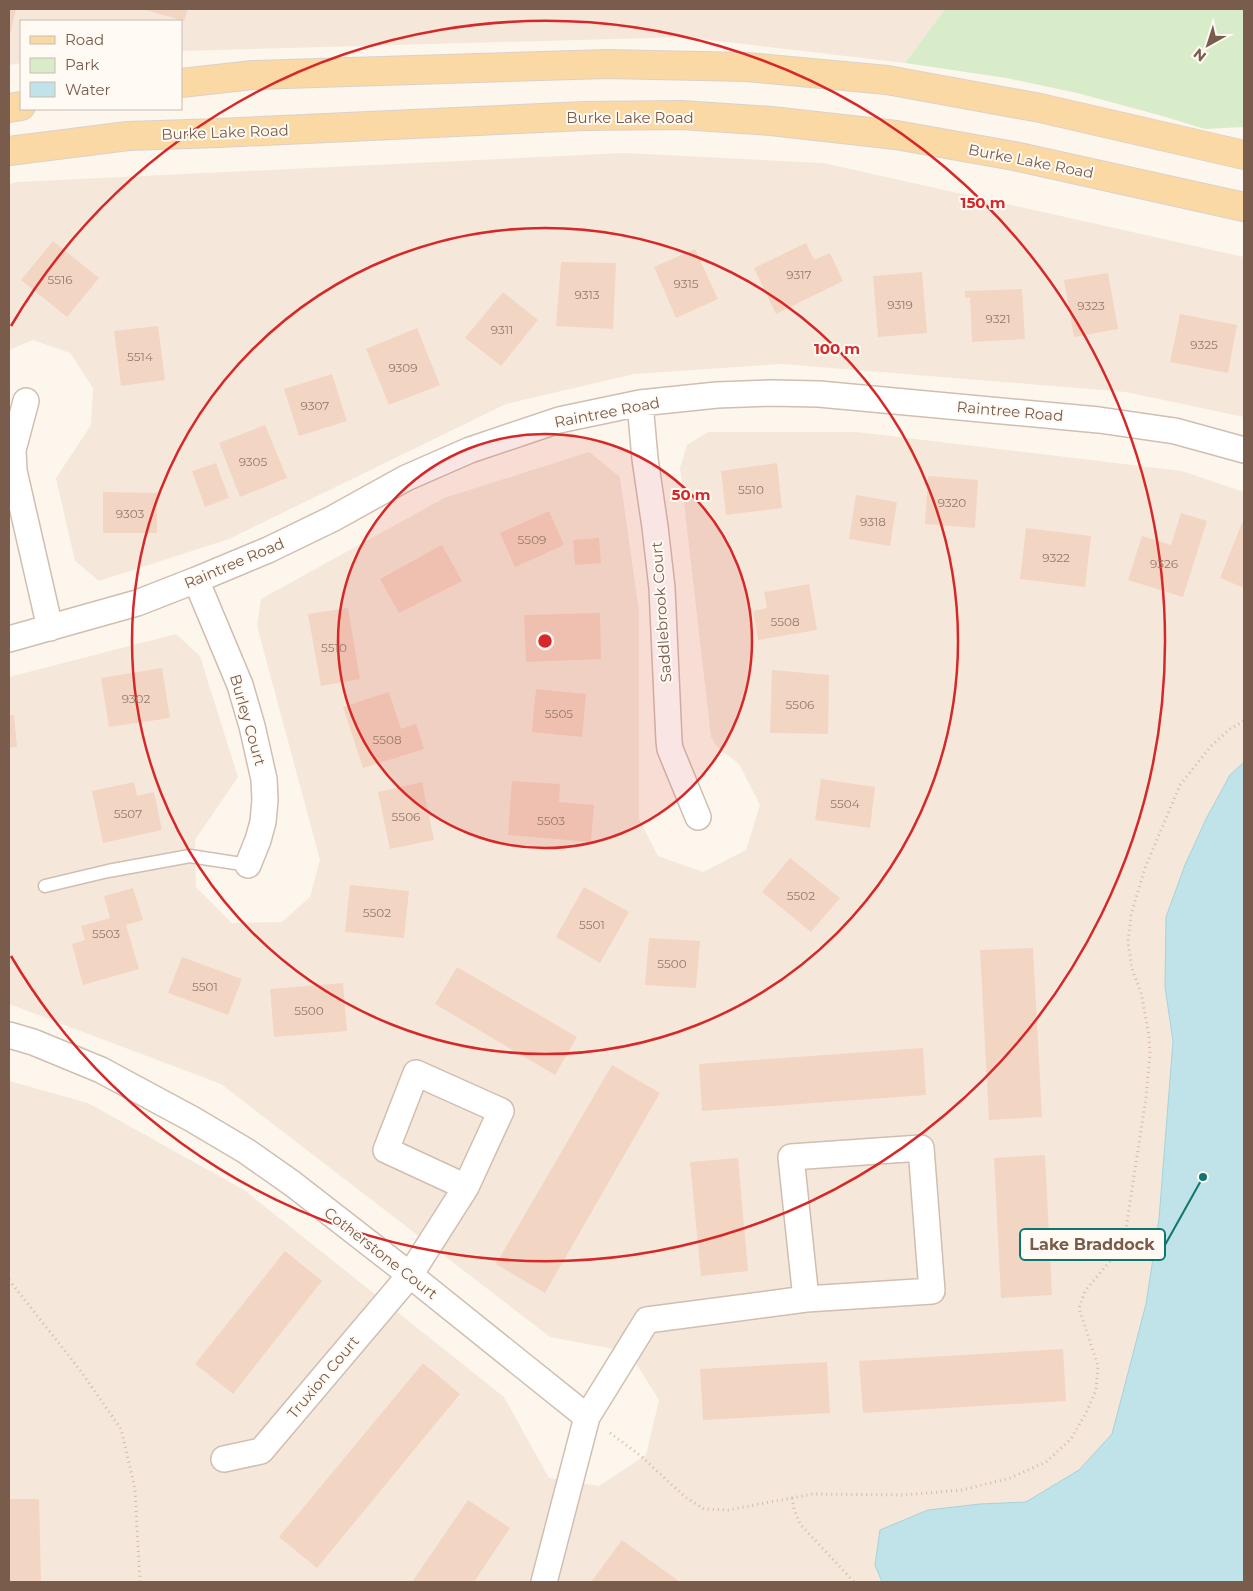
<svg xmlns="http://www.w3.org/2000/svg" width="1253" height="1591" viewBox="0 0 1253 1591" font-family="Montserrat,sans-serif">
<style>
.residential{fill:#f5e8da}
.green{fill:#d8ecc9}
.water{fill:#bfe3e8;stroke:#a5d3da}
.building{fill:#f3d5c3}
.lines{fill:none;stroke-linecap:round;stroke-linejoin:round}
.service-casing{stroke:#d1beb0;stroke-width:15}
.minor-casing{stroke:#d1beb0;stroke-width:28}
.primary-casing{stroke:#dad1cd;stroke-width:30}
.path{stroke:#d9b8a5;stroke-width:3;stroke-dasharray:1 4;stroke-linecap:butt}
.service{stroke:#fff;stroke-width:12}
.minor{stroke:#fff;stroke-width:25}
.primary{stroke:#fbd9a5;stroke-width:28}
.ring{fill:none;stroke:#d62828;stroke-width:2.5}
.labels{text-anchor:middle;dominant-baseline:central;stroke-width:4;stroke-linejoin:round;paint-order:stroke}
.number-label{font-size:12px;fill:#987a6a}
.street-label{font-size:15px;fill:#7a5c4d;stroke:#fffaf3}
.centre{fill:#d62828;stroke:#fffaf3;stroke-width:2.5}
.ring-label{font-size:15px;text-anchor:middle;font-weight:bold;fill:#d62828;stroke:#fffaf3;stroke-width:4;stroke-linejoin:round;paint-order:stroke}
.leader{fill:none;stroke:#0f766e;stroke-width:2}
.callout-dot{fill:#0f766e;stroke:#fffaf3;stroke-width:2}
.callout{fill:#fffaf3;stroke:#0f766e;stroke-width:2}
.callout-label{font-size:16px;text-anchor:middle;font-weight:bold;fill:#7a5c4d}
</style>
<rect width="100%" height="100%" fill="#fdf6ec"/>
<!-- residential -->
<path class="residential" d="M9 9H945L905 63 684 37 181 51V21H21V63L9 65Z
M624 153 823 163 1244 257V417L1126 392 782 364 634 374 506 404 229 539 99 581 75 561 56 478 91 425 93 388 70 353 33 340 9 350V184L18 182Z
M708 432H857L1182 471 1244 492V1582H9V1081L88 1103 244 1190 504 1397 549 1478 599 1486 646 1455 659 1400 629 1352 550 1337 221 1084 9 1004V677L176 634 200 656 238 777 195 840 196 887 232 923 282 922 310 897 320 860 257 626 261 599 444 498 589 452 620 477 639 612V819L658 856 703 872 746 850 760 805 739 764 717 747 711 737 680 468 687 445Z"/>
<!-- green -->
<path class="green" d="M945 9H1244V127L1205 129 1159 115 1077 93 1006 78 905 63Z"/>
<!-- water -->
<path class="water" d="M1244 762V1582H882L875 1565 880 1530 928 1510 980 1504 1026 1502 1079 1470 1112 1434 1146 1304 1159 1219 1173 1041 1165 987 1166 917 1185 865 1206 819 1230 775Z"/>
<!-- building -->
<path class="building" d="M9 9H16L10 35H9Z
M143 9H188L184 21Z
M53 241 99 278 67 317 21 280Z
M806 243 814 260 830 253 843 281 776 314 754 268Z
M695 249 718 299 676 318 654 267Z
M561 262 616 263 613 329 556 326Z
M922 272 927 333 878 337 873 276Z
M1108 273 1118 329 1074 337 1064 280Z
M1022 289 1025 339 972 342 970 297 965 298V291Z
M503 292 538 320 501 366 465 338Z
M1180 314 1237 325 1228 373 1170 362Z
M158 326 165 380 121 386 114 331Z
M417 328 440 385 389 405 366 349Z
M332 374 347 421 299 436 284 389Z
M265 425 287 478 240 497 219 443Z
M216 463 229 498 205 507 192 471Z
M777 463 782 508 726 515 721 471Z
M928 476 978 480 975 528 925 524Z
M103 492 157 493V533H103Z
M856 495 897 502 890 546 849 539Z
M549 511 564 545 515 567 500 533Z
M1181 513 1207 521 1183 597 1128 580 1142 536 1171 545Z
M1242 523 1244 524V588L1220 578Z
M1026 528 1091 536 1085 587 1020 579Z
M599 538 601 563 575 565 573 540Z
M442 545 462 581 399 613 380 579Z
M809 584 817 630 758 640 753 611 767 608 764 592Z
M348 608 360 679 321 686 308 614Z
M600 613 601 659 526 662 524 615Z
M162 668 170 718 109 727 101 678Z
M772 670 829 675 828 734 770 733Z
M536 689 586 694 582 737 532 732Z
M389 692 401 729 416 724 424 749 363 768 343 707Z
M9 715H14L17 747 9 748Z
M821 779 875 787 870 828 815 820Z
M512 781 560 784 559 802 594 805 591 842 508 835Z
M134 782 137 796 154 792 162 830 103 843 92 791Z
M422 782 434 840 390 849 378 792Z
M790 858 840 898 811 932 762 892Z
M350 885 409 891 404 938 345 932Z
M584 887 629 912 600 963 556 937Z
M133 888 143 920 126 925 139 969 83 985 72 944 85 940 81 926 110 918 104 896Z
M649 938 700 941 696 988 645 985Z
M1033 948 1042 1117 989 1120 980 950Z
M182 957 242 979 228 1015 168 993Z
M457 967 577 1037 555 1075 435 1004Z
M343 983 347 1031 274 1037 270 989Z
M923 1048 926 1095 702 1111 699 1064Z
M612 1065 660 1093 545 1293 496 1264Z
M1045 1155 1052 1295 1001 1298 994 1158Z
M738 1158 748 1271 701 1276 690 1162Z
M285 1251 322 1281 233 1394 195 1364Z
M1063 1349 1066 1401 863 1413 859 1361Z
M827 1362 830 1413 703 1420 700 1369Z
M423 1363 460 1394 317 1568 279 1537Z
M9 1499H39L41 1582H9Z
M468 1500 510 1528 474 1582H412Z
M622 1540 680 1582H591Z"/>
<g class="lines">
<defs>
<path id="service" d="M45 886 108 871 190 856 248 865"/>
<path id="minor" d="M26 401 13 450 14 471 50 628
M640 403 645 459 655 527 662 588 669 741 670 749 698 817
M196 580 240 685 252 726 264 779 265 800 263 822 258 840 248 865
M9 639 137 603 196 580 268 550 332 519 406 478 470 450 559 420 640 403 717 395 771 393 819 394 1099 420 1175 431 1244 450
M9 1035 33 1042 101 1070 192 1119 246 1151 293 1184 410 1275 587 1417 544 1582
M587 1417 647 1320 806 1299 932 1291 921 1148 791 1157 806 1299
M224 1459 261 1451 410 1275 466 1187 501 1111 416 1073 386 1150 466 1187"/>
<path id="primary" d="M181 83 253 75 607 64 747 67 887 80 1040 108 1244 155
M9 108 21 106
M9 151 128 136 219 133 585 116 681 115 771 121 896 135 1014 156 1244 207"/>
</defs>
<!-- service casing -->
<use href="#service" class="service-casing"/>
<!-- minor casing -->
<use href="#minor" class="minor-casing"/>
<!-- primary casing -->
<use href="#primary" class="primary-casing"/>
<!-- path -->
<path class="path" d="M9 1280 80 1370 121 1429 135 1489 140 1582
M610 1433 641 1456 685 1497 704 1509 728 1510 813 1494 904 1495 962 1490 1010 1478 1046 1462 1071 1439 1086 1413 1096 1390 1098 1366 1079 1308 1085 1291 1116 1254 1126 1229 1146 1097 1150 1053 1149 1036 1141 992 1132 969 1128 942 1131 915 1145 868 1180 785 1211 746 1230 729 1244 721
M792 1498 794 1509 800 1524 854 1582"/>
<!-- service -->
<use href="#service" class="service"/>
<!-- minor -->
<use href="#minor" class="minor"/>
<!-- primary -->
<use href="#primary" class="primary"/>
</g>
<!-- distance rings -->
<circle cx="545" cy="641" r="207" fill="#d62828" fill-opacity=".12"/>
<g class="ring">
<circle cx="545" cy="641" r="207"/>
<circle cx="545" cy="641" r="413"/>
<path d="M11 326A620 620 0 1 1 11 956"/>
</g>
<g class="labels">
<!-- number labels -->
<g class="number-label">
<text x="799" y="274">9317</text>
<text x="60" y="279">5516</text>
<text x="686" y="283">9315</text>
<text x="587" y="294">9313</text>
<text x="900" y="304">9319</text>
<text x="1091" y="305">9323</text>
<text x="998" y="318">9321</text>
<text x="502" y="329">9311</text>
<text x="1204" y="344">9325</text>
<text x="140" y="356">5514</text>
<text x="403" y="367">9309</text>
<text x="315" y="405">9307</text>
<text x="253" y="461">9305</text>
<text x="751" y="489">5510</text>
<text x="952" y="502">9320</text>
<text x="130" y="513">9303</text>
<text x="873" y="521">9318</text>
<text x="532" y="539">5509</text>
<text x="1056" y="557">9322</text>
<text x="1164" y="563">9326</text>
<text x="785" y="621">5508</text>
<text x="334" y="647">5510</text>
<text x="136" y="698">9302</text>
<text x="800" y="704">5506</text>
<text x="559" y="713">5505</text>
<text x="387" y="739">5508</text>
<text x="845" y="803">5504</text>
<text x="128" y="813">5507</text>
<text x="406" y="816">5506</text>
<text x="551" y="820">5503</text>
<text x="801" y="895">5502</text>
<text x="377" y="912">5502</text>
<text x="592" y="924">5501</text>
<text x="106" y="933">5503</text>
<text x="672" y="963">5500</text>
<text x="205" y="986">5501</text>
<text x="309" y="1010">5500</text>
</g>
<!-- street labels -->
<g class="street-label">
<text x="630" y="117">Burke Lake Road</text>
<text transform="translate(225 132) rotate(-2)">Burke Lake Road</text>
<text transform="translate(1031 161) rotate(11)">Burke Lake Road</text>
<text transform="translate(1010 411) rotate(5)">Raintree Road</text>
<text transform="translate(607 412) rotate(-11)">Raintree Road</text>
<text transform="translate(234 563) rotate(-23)">Raintree Road</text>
<text transform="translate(661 612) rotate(-94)">Saddlebrook Court</text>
<text transform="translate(248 720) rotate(74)">Burley Court</text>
<text transform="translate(381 1253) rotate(38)">Cotherstone Court</text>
<text transform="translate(323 1377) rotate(-50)">Truxion Court</text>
</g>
</g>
<circle cx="545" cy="641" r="8" class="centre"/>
<g class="ring-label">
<text x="983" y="208">150 m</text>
<text x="837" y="354">100 m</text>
<text x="691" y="500">50 m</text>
</g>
<!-- callouts -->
<path class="leader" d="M1203 1177L1165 1245"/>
<circle class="callout-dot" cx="1203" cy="1177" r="5"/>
<rect class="callout" x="1020" y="1229" width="145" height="31" rx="5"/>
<g class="callout-label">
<text x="1092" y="1250">Lake Braddock</text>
</g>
<!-- border -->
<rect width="1253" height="1591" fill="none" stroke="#7a5c4d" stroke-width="20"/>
<!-- legend -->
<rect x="20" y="20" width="162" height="90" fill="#fffaf3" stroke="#cabbb1"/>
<rect x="30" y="36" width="25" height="8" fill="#fbd9a5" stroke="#cabbb1"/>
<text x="65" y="45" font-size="15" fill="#7a5c4d">Road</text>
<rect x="30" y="58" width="25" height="15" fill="#d8ecc9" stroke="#cabbb1"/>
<text x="65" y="70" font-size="15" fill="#7a5c4d">Park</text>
<rect x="30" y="82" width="25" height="15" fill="#bfe3e8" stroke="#cabbb1"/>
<text x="65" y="95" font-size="15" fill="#7a5c4d">Water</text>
<!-- north arrow -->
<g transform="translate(1208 45) rotate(219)" stroke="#fffaf3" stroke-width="4" paint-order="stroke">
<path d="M0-4L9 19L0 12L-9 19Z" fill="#7a5c4d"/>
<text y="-8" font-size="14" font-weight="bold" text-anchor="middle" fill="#7a5c4d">N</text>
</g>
</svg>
